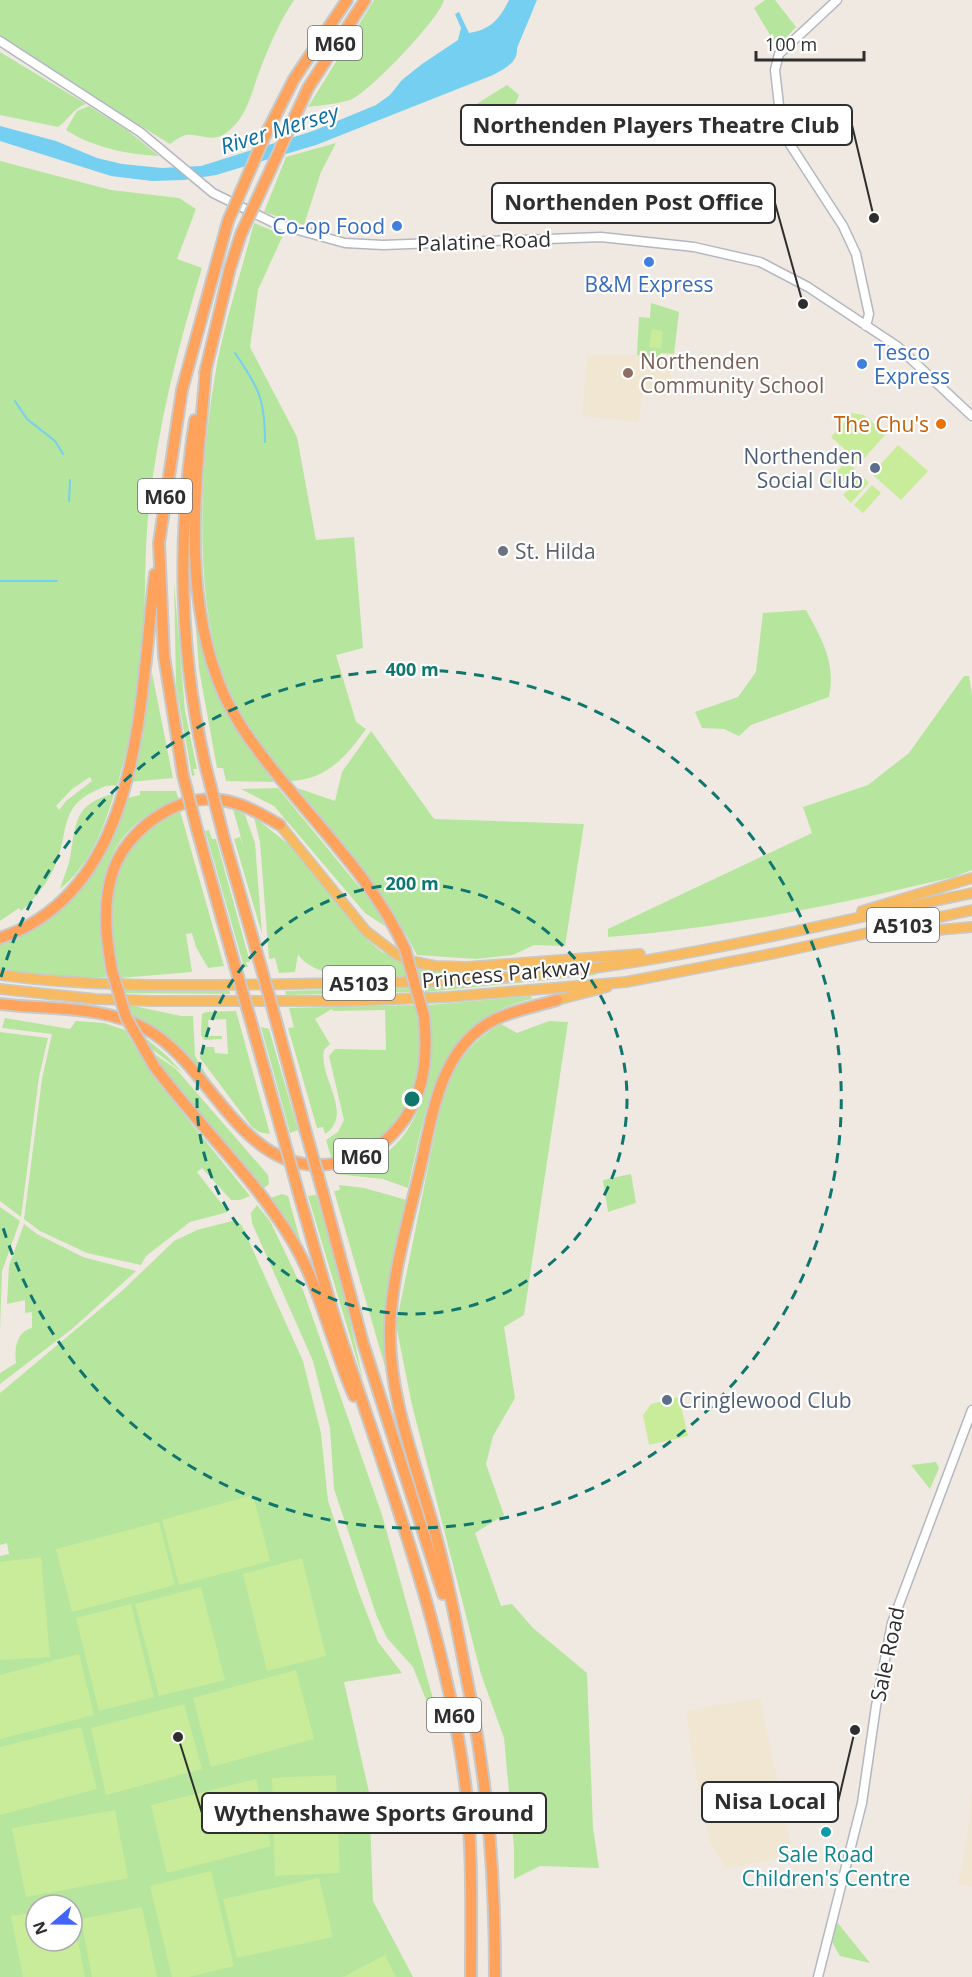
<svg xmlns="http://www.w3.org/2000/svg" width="972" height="1977" viewBox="0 0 972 1977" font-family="'Open Sans',sans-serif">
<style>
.education{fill:#f0e6d1}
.green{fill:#b6e59e;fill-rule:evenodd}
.pitch{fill:#c9ec9a}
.water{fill:#75cff0}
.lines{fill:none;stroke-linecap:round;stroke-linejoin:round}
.stream{stroke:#75cff0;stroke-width:2}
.secondary-casing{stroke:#b4b7c1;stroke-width:11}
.trunk-casing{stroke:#c9c9c9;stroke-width:12}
.motorway-casing{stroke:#c9c9c9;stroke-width:14}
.secondary{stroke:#fff;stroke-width:8}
.trunk{stroke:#f8ba60;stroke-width:9}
.motorway{stroke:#ffa35c;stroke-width:10}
.motorway-bridge-casing{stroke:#c9c9c9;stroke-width:14;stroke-linecap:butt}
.motorway-bridge{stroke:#ffa35c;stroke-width:10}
.ring{fill:none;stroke:#0f766e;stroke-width:3;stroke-dasharray:10 8}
.shop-dot{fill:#3f7fe0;stroke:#fff;stroke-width:2}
.education-dot{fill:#8d6e63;stroke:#fff;stroke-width:2}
.food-dot{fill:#e8710a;stroke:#fff;stroke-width:2}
.service-dot{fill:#5c6f8a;stroke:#fff;stroke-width:2}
.worship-dot{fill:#6b7280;stroke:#fff;stroke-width:2}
.culture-dot{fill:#0f9aa8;stroke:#fff;stroke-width:2}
.labels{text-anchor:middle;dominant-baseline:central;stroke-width:4.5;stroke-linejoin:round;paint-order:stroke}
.shield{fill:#fff;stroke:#6d6d6d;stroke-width:1.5}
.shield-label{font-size:20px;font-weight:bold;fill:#2e2e2e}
.shop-label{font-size:21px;fill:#366cbe;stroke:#fff;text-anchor:end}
.street-label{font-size:21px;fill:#2e2e2e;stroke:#fff}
.education-label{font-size:21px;fill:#785e54;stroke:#fff;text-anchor:start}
.food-label{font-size:21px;fill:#c56008;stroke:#fff;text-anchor:end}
.service-label{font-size:21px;fill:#4e5e75;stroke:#fff;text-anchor:end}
.worship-label{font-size:21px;fill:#5b616d;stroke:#fff;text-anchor:start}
.culture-label{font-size:21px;fill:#0d838f;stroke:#fff}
.water-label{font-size:22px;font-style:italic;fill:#0d6fa3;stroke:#fff}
.centre{fill:#0f766e;stroke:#fff;stroke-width:3}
.ring-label{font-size:18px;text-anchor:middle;font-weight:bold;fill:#0f766e;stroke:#fff;stroke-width:4.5;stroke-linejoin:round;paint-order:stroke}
.leader{fill:none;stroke:#2e2e2e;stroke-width:2}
.callout-dot{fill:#2e2e2e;stroke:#fff;stroke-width:2}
.callout{fill:#fff;stroke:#2e2e2e;stroke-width:2}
.callout-label{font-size:22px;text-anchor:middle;font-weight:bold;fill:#2e2e2e}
</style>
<rect width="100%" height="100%" fill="#efe9e1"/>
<!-- education -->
<path class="education" d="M651 303 679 312 668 398 642 392 639 422 582 416 587 355H637L639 317 650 318Z
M760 1698 793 1855 726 1869 711 1845 691 1750 687 1711Z
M972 1789V1887L958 1884 968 1833Z"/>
<!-- green -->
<path class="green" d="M0 0H294C280 21 270 44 261 67 251 92 248 119 223 135 211 142 198 133 186 135 181 136 174 141 170 144L0 39Z
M374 0H444C440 18 368 94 350 100 337 104 321 105 308 107Z
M765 0H775L796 27 777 47 754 8Z
M0 52 86 104C73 109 69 119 58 127L0 115Z
M507 85 519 95 501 139 483 120 467 115V110Z
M89 106 127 130 159 156C127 154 94 148 66 130L77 111Z
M336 143 321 172 304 225 264 212 286 157Z
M0 161 111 190 179 198 196 209 177 259 202 268C178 346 158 425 149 507 144 552 146 597 143 643 141 691 130 739 117 786 109 784 102 787 95 791 60 806 68 833 57 861 50 880 36 898 21 911L19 908 0 921ZM90 777 92 781 66 801 59 810 56 806 72 789Z
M254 223 283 235 258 290 250 347 297 437 316 540 354 537 363 648 336 655 356 722 366 729C346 757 326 780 290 781 262 747 233 708 220 666 193 581 201 451 217 364 226 317 242 270 254 223Z
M651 303 679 312 674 354 661 353 656 359 637 355 639 317 650 318Z
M174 582 185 711 197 769H193L195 775 192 776 176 686Z
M194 602C201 615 200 640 205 656 220 705 243 742 274 782L226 781 223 768H217L199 669Z
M806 610C822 640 836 662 829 697L751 725 739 736 724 729 702 728 695 712 738 697 756 672 763 613Z
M152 673 173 778 129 782Z
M964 676H969L972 695V870L954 877C839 904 727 928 608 937V929L812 833 803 807 868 785 909 753Z
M371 731 434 819 584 824 565 946 534 945 513 955 476 959 417 955C386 893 341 841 297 788L335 801 342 772Z
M278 788 374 905 385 926 365 913 274 806 241 789Z
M140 791H176L179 800C95 829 92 903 106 977H59L0 970V942L29 929 63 903 124 799 140 795Z
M114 794C103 830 90 865 60 889 63 879 68 868 70 858 76 825 73 803 114 794Z
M233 809 245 815 255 843 262 934 234 839 240 837 244 849Z
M180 811 224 966 208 968 196 947 192 933 186 934 192 972 120 978C105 909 105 842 180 811Z
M254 817 291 846 369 941 382 952 403 962 408 976C380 976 314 982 298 954L295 972 279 973 275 958 269 959 260 842Z
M209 830 212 839H216L250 962H246L248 967H244L207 837 205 831Z
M417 967 439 971 516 969 420 976Z
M595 972 596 975 425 992 424 987Z
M411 988 412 992 286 995 285 991Z
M122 989 229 990 230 994 124 993Z
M531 996 532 999C433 1021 428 1105 408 1188L383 1179 336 1174 335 1171C419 1166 440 1073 428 1005Z
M129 1005 181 1016H193L195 1056 224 1104 134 1019Z
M416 1005C424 1059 420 1119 367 1149 357 1154 343 1157 332 1160L326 1140 338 1132 344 1120 329 1056 335 1049 386 1050 385 1010 333 1011 332 1009 315 1019 330 1044 324 1050C318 1077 355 1114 325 1134L323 1127 317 1128 288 1028 294 1027 289 1008Z
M236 1011 270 1134 259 1132 252 1127 200 1058 202 1047H214L215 1053 228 1054 226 1019 208 1020 209 1036H222V1039L204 1040 201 1035 202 1014 206 1012Z
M5 1018 70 1029 76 1021 104 1023 125 1030 152 1075 250 1196 240 1200H231L202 1168 197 1172 228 1212 190 1222 146 1256 141 1265 87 1253 40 1231 24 1219 42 1079 52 1034 2 1028Z
M549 1021 568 1022 524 1315 504 1327 515 1398 493 1436 486 1464 504 1515 475 1533 501 1606 512 1604 533 1628 587 1673 593 1828 599 1868 540 1866 514 1879V1847L504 1738 481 1674 412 1405 396 1325 445 1084C460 1058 474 1039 501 1024L517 1033Z
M261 1027 269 1029 298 1130 290 1133Z
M0 1032 48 1038 39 1077 21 1217 0 1201Z
M142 1035 167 1056 182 1072 149 1047Z
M156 1055 176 1069 268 1175 269 1184 263 1189 167 1075 154 1057Z
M631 1174 636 1203 608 1212 603 1180Z
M339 1185 364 1188 407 1200 401 1225 391 1376 388 1377 334 1191 340 1190Z
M282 1194 288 1196 302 1247 268 1199Z
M316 1195 344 1293 363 1380 308 1196Z
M257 1205 270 1221 303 1290 382 1515 437 1713 432 1715 413 1667 387 1638 377 1617 334 1489 330 1428 313 1361 252 1223 251 1213Z
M0 1207 20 1221 2 1271 0 1330Z
M236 1220 242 1226 303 1361 321 1433 328 1501 359 1593 378 1642 402 1673 344 1682 369 1792 373 1901 413 1977H0V1556L9 1554 7 1543 0 1545V1393L123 1290 174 1241 197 1230ZM36 1905H72V1941H36Z
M24 1224 37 1234 83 1257 136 1271 72 1329 0 1384V1373L16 1363C14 1349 17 1331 32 1328V1312L25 1313V1300L7 1304 9 1266Z
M936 1462 939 1468 930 1489 911 1465Z
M836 1921 870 1963 840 1956 831 1940Z"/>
<!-- pitch -->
<path class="pitch" d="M652 329 663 331 661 349 649 347Z
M852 413 864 415 886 434 860 463 831 437Z
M898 445 928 471 901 500 872 474Z
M846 461 855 469 837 489 828 482Z
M861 475 869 483 851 503 843 495Z
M872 485 881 493 863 513 854 505Z
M679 1397 688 1436 649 1445 643 1415 651 1404Z
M253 1495 270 1561 179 1585 162 1520Z
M159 1522 175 1585 72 1612 56 1549Z
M41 1557 50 1657 0 1660V1562Z
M302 1558 326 1656 267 1671 243 1574Z
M201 1587 225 1680 159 1696 135 1604Z
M131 1604 154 1697 99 1711 76 1618Z
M79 1654 94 1715 0 1739V1675Z
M296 1670 314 1739 211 1767 193 1698Z
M184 1704 202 1769 106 1795 91 1728Z
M81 1727 97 1789 0 1815V1747Z
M336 1775 340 1873 275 1876 272 1778Z
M256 1779 271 1846 167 1873 151 1805Z
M115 1810 128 1878 26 1897 12 1828Z
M211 1871 234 1966 189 1977H172L150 1886Z
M319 1878 333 1937 237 1958 223 1899Z
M142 1907 157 1977H92L81 1919Z
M72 1909 85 1977H23L11 1916 36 1912V1941H72Z
M385 1955 396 1977H343Z"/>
<!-- water -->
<path class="water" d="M509 0H537L517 48C518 63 505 68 493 75L316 145 216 175 184 180 152 181 111 176 0 141V126L56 141 97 158 122 164 162 168 201 166 313 131 376 105 390 95 402 80 422 64 458 40 461 28 455 14 459 12 469 33C490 30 500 19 509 0Z"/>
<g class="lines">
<!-- stream -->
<path class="stream" d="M235 353C259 388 265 399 265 442
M15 401 27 419 55 441 63 454
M69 501 70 480
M0 581H57"/>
<defs>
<path id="secondary" d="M837 0 779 54 775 70 782 132 843 226 856 254 869 314 866 326
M0 41 140 132 213 193 276 224 345 243 383 245 601 237 694 247 760 262 808 287 897 346 972 416
M818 1977 862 1803 876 1706 892 1623 972 1410"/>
<path id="trunk" d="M280 825 366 931 396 954 410 961 435 966 467 967 640 954
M862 911 972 878
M871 936 972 927
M0 975C96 988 194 985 290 984 386 983 485 982 580 970 712 953 842 920 972 893
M0 989 95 999 152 1001H349L447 997 626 982 776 953 972 910
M557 1000 607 987"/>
<path id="motorway" d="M294 79 347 0
M308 88 365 0
M206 368C197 474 179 594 224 695 236 721 253 745 271 767 317 826 374 880 405 949
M205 373 230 268 241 234
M195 420C177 537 179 653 206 768
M183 775 164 656 159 543 182 390 228 221
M198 833 235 966
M224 838 259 960
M0 938C144 889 139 698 155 574
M112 971C106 938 102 904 113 871 127 830 177 793 221 800 243 803 261 814 280 825
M0 1004C48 1010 103 1005 146 1029 213 1065 243 1182 337 1163 355 1160 372 1153 386 1140 423 1107 429 1064 424 1016
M252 1025 281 1129
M278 1028 305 1129
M154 1066C198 1125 256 1179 293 1242 321 1289 332 1346 354 1396
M323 1193 363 1343 443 1594
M300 1198C315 1249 328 1300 345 1350 392 1492 445 1632 465 1782 473 1847 471 1912 471 1977
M495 1977C495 1881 489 1796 471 1701 460 1644 450 1586 434 1529 416 1464 388 1396 390 1327 392 1272 409 1218 421 1165 433 1111 441 1046 496 1019 515 1010 537 1006 557 1000"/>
</defs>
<!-- secondary casing -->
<use href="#secondary" class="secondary-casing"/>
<!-- trunk casing -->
<use href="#trunk" class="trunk-casing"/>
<!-- motorway casing -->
<use href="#motorway" class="motorway-casing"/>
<!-- secondary -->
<use href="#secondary" class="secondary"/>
<!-- trunk -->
<use href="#trunk" class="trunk"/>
<!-- motorway -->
<use href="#motorway" class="motorway"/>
<defs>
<path id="motorway-bridge" d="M228 221 264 138 294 79
M241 234 308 88
M206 768 224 838
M183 775 198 833
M405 949 424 1016
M259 960 278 1028
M235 966 252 1025
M112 971 126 1017 154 1066
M281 1129 300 1198
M305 1129 323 1193"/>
</defs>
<!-- motorway-bridge casing -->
<use href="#motorway-bridge" class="motorway-bridge-casing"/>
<!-- motorway-bridge -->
<use href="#motorway-bridge" class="motorway-bridge"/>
</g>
<!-- distance rings -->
<g class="ring">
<circle cx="412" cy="1099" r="215"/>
<path d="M1 977A429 429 0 1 1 1 1221"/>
</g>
<!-- markers -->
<g class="shop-dot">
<circle cx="397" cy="226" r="6"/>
<circle cx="649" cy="262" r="6"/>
<circle cx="862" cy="364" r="6"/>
</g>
<circle class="education-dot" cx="628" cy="373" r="6"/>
<circle class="food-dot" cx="941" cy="424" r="6"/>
<g class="service-dot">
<circle cx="875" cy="468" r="6"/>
<circle cx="667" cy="1400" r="6"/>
</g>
<circle class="worship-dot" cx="503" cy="551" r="6"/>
<circle class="culture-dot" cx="826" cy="1832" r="6"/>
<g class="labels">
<!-- shield labels -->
<g class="shield">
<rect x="308" y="26" width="54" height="34" rx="4.5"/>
<rect x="138" y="479" width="54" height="34" rx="4.5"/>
<rect x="867" y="908" width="72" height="34" rx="4.5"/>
<rect x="323" y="966" width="72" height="34" rx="4.5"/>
<rect x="334" y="1139" width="54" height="34" rx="4.5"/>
<rect x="427" y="1698" width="54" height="34" rx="4.5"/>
</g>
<g class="shield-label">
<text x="335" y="43">M60</text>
<text x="165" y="496">M60</text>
<text x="903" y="925">A5103</text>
<text x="359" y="983">A5103</text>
<text x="361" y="1156">M60</text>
<text x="454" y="1715">M60</text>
</g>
<!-- shop labels -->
<g class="shop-label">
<text x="385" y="226">Co-op Food</text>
<text x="649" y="284" text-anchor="middle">B&amp;M Express</text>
<text x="874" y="352" text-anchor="start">Tesco<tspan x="874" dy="24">Express</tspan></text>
</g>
<!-- street labels -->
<g class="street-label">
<text transform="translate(484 241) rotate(-2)">Palatine Road</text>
<text transform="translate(506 973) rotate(-5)">Princess Parkway</text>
<text transform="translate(887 1654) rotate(-78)">Sale Road</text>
</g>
<!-- education labels -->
<g class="education-label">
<text x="640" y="361">Northenden<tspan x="640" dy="24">Community School</tspan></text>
</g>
<!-- food labels -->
<g class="food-label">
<text x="929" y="424">The Chu's</text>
</g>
<!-- service labels -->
<g class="service-label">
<text x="863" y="456">Northenden<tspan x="863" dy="24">Social Club</tspan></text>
<text x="679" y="1400" text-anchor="start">Cringlewood Club</text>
</g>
<!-- worship labels -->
<g class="worship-label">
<text x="515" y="551">St. Hilda</text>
</g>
<!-- culture labels -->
<g class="culture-label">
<text x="826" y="1854">Sale Road<tspan x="826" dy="24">Children's Centre</tspan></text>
</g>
<!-- water labels -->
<g class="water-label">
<text transform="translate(279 128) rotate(-17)">River Mersey</text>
</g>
</g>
<circle cx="412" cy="1099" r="9" class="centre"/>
<g class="ring-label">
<text x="412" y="676">400 m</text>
<text x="412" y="890">200 m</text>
</g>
<!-- callouts -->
<path class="leader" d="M874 218L852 125M803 304L775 203M855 1730L838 1802M178 1737L202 1813"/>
<g class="callout-dot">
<circle cx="874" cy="218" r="6"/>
<circle cx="803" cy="304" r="6"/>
<circle cx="855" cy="1730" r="6"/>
<circle cx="178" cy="1737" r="6"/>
</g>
<g class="callout">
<rect x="461" y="105" width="391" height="40" rx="6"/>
<rect x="492" y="183" width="283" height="40" rx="6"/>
<rect x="702" y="1782" width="136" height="40" rx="6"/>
<rect x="202" y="1793" width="344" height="40" rx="6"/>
</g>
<g class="callout-label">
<text x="656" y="133">Northenden Players Theatre Club</text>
<text x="634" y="210">Northenden Post Office</text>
<text x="770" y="1809">Nisa Local</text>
<text x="374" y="1821">Wythenshawe Sports Ground</text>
</g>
<!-- north arrow -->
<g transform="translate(54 1923) rotate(250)"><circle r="28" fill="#ffffff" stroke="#ababab" stroke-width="1.5"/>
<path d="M0-4.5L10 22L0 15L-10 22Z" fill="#4264fb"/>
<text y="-9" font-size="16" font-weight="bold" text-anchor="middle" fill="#2e2e2e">N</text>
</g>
<!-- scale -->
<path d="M756 51v9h108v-9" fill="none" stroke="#2e2e2e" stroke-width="3"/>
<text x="765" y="51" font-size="18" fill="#2e2e2e" stroke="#ffffff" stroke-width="4.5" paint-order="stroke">100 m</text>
</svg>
